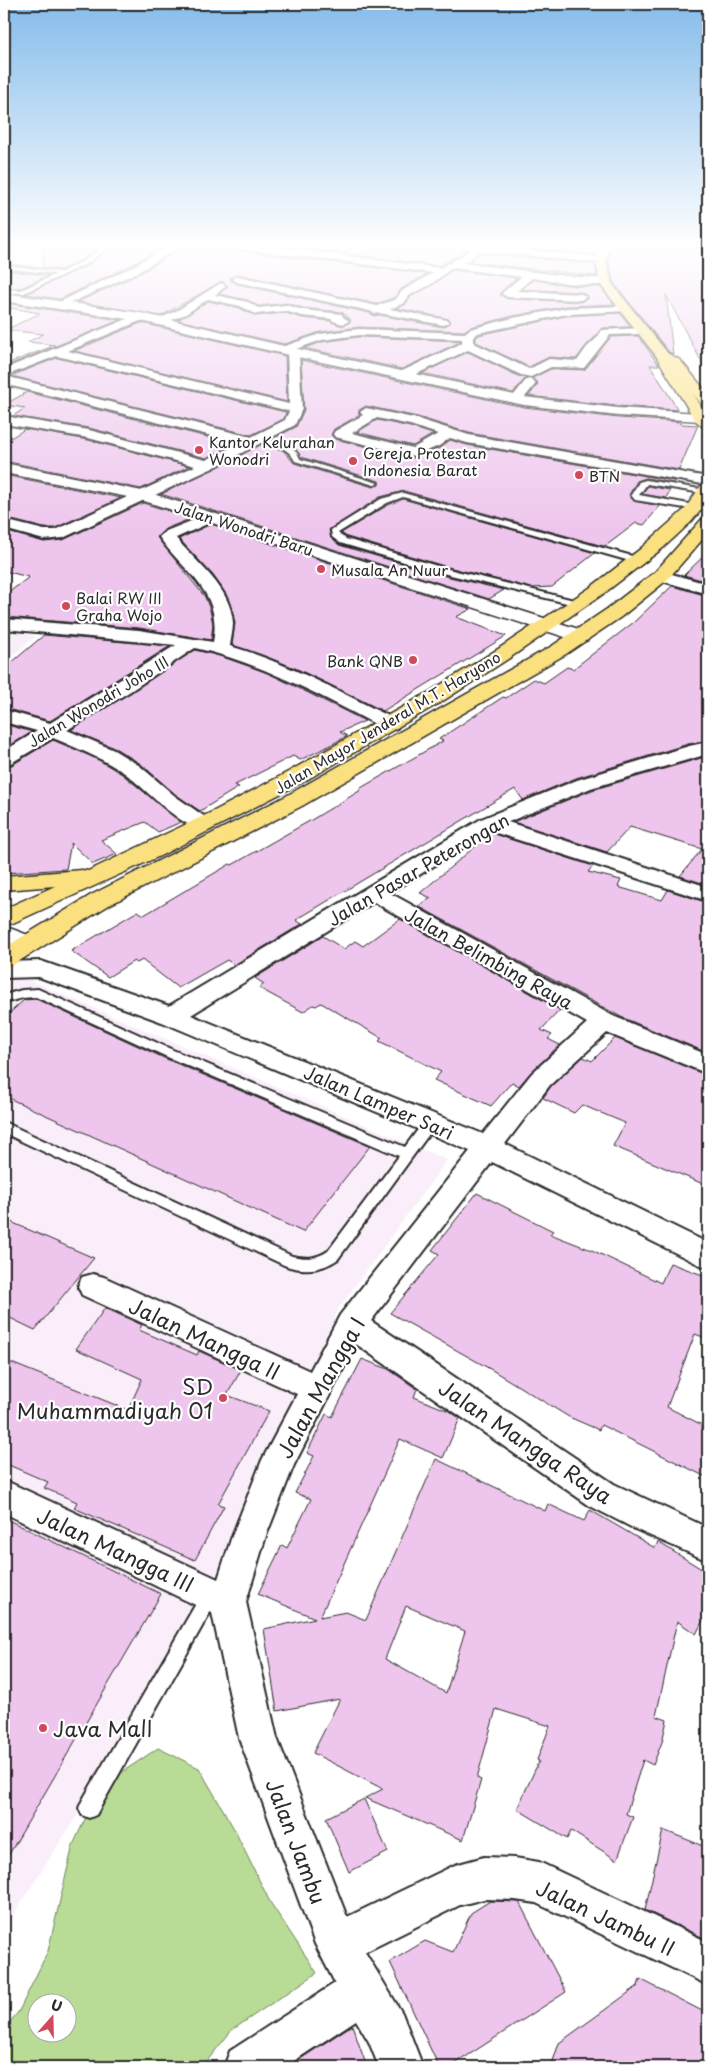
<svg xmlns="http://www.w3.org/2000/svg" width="712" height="2071" viewBox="0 0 712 2071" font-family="'Playpen Sans',sans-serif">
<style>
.built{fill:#faeefa}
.green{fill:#b8db95;stroke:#728360;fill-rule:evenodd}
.building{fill:#eec5ed;stroke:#2b2b2b;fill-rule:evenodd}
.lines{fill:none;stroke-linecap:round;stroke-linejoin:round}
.service-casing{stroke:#2b2b2b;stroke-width:4}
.minor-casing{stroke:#2b2b2b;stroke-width:4}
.tertiary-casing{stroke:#2b2b2b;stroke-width:3}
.secondary-casing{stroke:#2b2b2b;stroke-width:3}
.primary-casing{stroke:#2b2b2b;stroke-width:3}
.trunk-casing{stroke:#2b2b2b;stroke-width:3}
.service{fill:#fff;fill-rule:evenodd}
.minor{fill:#fff;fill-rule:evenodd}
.tertiary{fill:#fff;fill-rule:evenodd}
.secondary{fill:#fff;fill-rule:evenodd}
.primary{fill:#fbe080;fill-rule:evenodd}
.trunk{fill:#fbe080;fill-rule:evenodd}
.poi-dot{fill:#d1495b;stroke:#fff;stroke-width:2}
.labels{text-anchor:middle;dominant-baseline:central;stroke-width:4.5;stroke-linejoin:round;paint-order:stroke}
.far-poi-label{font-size:15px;fill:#2b2b2b;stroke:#fff;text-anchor:start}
.far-street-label{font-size:15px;fill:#2b2b2b;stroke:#fff}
.street-label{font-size:18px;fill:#2b2b2b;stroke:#fff}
.near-street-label{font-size:21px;fill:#2b2b2b;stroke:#fff}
.near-poi-label{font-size:21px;fill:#2b2b2b;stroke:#fff;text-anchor:end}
</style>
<rect width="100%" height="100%" fill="#fff"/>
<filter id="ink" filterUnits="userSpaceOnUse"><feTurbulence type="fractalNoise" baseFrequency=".02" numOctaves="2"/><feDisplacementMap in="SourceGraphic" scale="10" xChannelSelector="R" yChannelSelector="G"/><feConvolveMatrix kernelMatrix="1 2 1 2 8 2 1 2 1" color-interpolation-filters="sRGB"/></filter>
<g filter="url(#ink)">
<!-- built -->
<path class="built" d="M4 244H167L133 262 45 298 4 292Z
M13 631 36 636 4 663V639Z
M6 970 447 1160 339 1308 187 1645 4 1929V971Z"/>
<!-- green -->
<path class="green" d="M158 1748 199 1768 233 1827 270 1902 317 1973 232 2030 202 2067H4V2029L19 2011 48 1951 73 1845 100 1787ZM38 2004H68V2034H38Z"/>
<!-- building -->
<path class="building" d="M43 244H102L83 259 61 270 43 268Z
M114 244H167L131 265 60 299 26 294 89 265Z
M271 244H457L467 250 440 266Z
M487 244H598L595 255Z
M612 244H670L680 248 684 244H708V374L666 295 673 354 669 352 614 283 608 260Z
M184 246 236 253 240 251 427 274 401 289 395 297 377 304 237 274 230 280 237 284 369 313 374 316 379 315 443 327 451 322 448 319 396 308 405 305 411 296 431 286 453 270 516 278 500 293 507 299 581 302 588 298 581 292 522 289 533 280 574 286 600 287 614 304 567 306 513 316 470 327 464 331 359 327 320 332 285 344 178 320 208 301 239 308 256 316 285 313 302 318 330 321 342 326 351 320 342 312 303 308 287 303 258 306 248 300 219 294 228 286 222 281 161 316 78 302 141 273Z
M479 253 595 264 597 276 470 262Z
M4 270 42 275H49L21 288 4 287Z
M4 303 120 320 4 367V365L55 345 28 342 43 334 6 330 40 313 4 307Z
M620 313 631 327 602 328 576 359 549 357 529 367 476 342V338L479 335 567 316Z
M141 323 285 356 287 402 74 351Z
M638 336 659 365H650L678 410 618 406 529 396 538 384 532 378 551 369 584 370 611 337Z
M359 337 460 341V342L402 369 304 348 322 342Z
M468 352 520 377 526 378 513 393 422 373Z
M57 358 286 412 284 419 251 435 11 376Z
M301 360 524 407 618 418 681 422V424L698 425 679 470 469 433 418 417 366 406 359 410 360 415 334 429 331 435 335 439 414 458 440 448 450 440 467 445 674 481 673 483 646 478 637 481 629 495 634 501 660 506 644 525 636 523 607 545 603 546 404 491 380 497 329 530 331 538 339 545 437 574 504 590 489 599 161 494 262 444 283 450 294 463 373 487 379 485V481L301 457 294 447 272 439 296 427 304 410Z
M27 392 235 444 206 458 89 428 13 416 25 408 4 405Z
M377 420 410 427 433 434 413 446 357 432Z
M25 429 88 440 189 466 141 489 4 461V442Z
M4 475 121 498 55 528H44L4 518Z
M648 486 670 490 666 498 642 494Z
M403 499 595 553 552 587 531 588 444 566 347 537 341 533 388 505Z
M143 503 192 518 165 529 157 537 205 597 210 610 213 624 211 640 139 628 4 617V596L29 577 4 571V531L44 542 63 540Z
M211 524 471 609 456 617 506 636 383 711 295 668 232 645 235 623 228 597 213 575 179 539Z
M708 552V582L684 575Z
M672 586 708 596V740L688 744 576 778 523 800 515 789 296 920 302 924 234 965 227 960 178 988 142 960 137 963 134 961 108 977 71 951 138 911 144 915 230 864 232 865 313 819 361 790 359 789 443 741 439 739 503 697 506 698 534 679 544 683 567 667 573 669 634 622Z
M44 635 170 646 50 721 4 708V669Z
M195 650 220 656 268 673 365 721 340 732 347 736 327 747 300 760 293 756 235 785 239 787 200 811 176 795 141 764 115 748 71 730Z
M4 724 32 732 4 749Z
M53 740 97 759 122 774 181 822 158 832 145 822 101 840 117 854 93 864 71 843 66 869 4 873V767L12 765Z
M708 756V885L680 876 702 849 630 827 607 852 513 822 592 790Z
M491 833 593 866 588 872 621 880 618 887 662 900 668 890 708 903V1053L621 1017 418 906 431 898 420 893Z
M400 919 560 1010 541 1030 552 1035 548 1039 560 1045 531 1072 519 1086 512 1082 491 1106 434 1080 441 1072 379 1041 382 1038 321 1003 316 1006 313 1005 303 1012 259 988 264 984 255 978 323 936 344 949 355 941 363 946Z
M36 999 164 1058 370 1146 303 1232 4 1096V1018L24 1000Z
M615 1038 708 1076V1186L613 1146 625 1123 582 1105 574 1113 543 1098 551 1086 583 1057 592 1061Z
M477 1193 553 1231 550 1234 594 1251 661 1283 670 1263 708 1277V1339L695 1334 667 1407 708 1428V1478L601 1425 599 1430 569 1417 492 1370 390 1313 439 1254 432 1250Z
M4 1219 94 1258 35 1330 4 1315Z
M105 1308 142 1325 139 1330 197 1355 199 1351 241 1370 227 1395 269 1411 218 1504 224 1506 195 1560 74 1508 77 1502 44 1488 48 1482 4 1463V1360L128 1410 142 1379 76 1349Z
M362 1359 388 1369 417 1389 414 1397 449 1411 460 1418 443 1458 400 1439 320 1617 346 1612 366 1620 436 1459 545 1511 548 1504 584 1521 590 1510 655 1548 658 1542 708 1573V1611L696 1634 677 1621 656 1716 667 1720 662 1742 653 1765 643 1760 626 1814 633 1817 617 1860 571 1831 567 1839 517 1809 539 1761 537 1760 550 1726 496 1709 477 1778 481 1780 463 1840 365 1798 383 1789 313 1753 340 1699 277 1711 264 1629 315 1618 258 1594 282 1545 287 1548 311 1499 295 1493 314 1456 307 1453 326 1414 332 1417ZM406 1606 465 1631 446 1693 385 1659Z
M4 1518 161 1594 4 1863Z
M364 1799 388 1852 349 1872 326 1818Z
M663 1830 708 1848V1940L645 1910Z
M490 1901 519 1902 566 1992 450 2067H439L390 1962 425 1941 453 1952 471 1913Z
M640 1979 708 2014V2067H551L559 2043 638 1986Z
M352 2025 367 2067H288Z"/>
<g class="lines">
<defs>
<path id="service" d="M106 244H112L88 263 24 293H4V289L21 290 56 274 4 268V265L61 272 84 261Z
M672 244H682V245L680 246Z
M257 438C271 441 295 442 300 459L378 483 374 485 295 461C288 445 271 445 255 441L254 440Z
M646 480 706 490H708V494L647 484 639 495 700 506V510H697L635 500 631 495 639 482Z
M403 493 643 559 644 561 637 563 403 497 387 503 338 533 346 539 444 568 582 602 583 604 579 606 438 572 340 543 332 537 331 530 381 499Z
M38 989 173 1050 405 1147 425 1120H435L437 1123 338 1259C321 1271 303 1272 284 1265L4 1133V1122L292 1256C306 1259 316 1259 328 1251L399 1156 165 1056 36 997 22 998 4 1003V995L22 990Z
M211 1585 217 1588 220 1594 217 1600 96 1815 89 1818 82 1815 79 1808 82 1801 205 1588Z"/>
<path id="minor" d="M171 244H184L140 271 64 306H56L55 304 132 267Z
M222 244H253L440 268 462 256 470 249 459 244H485L484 246 601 257 606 260 601 263 478 251 470 260 463 263 567 276 606 279 611 282C602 290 547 280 532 278L517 291 581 294 586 297 581 300 507 297 502 294 503 292 521 277 452 268 430 285 410 295 404 303 390 309 447 320 449 322 443 325 379 313 375 314 370 311 237 282 232 279 237 276 377 306 396 299 402 291 433 273 227 247Z
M221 283 226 286 215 295 248 302 258 308 286 305 303 310 342 314 343 317 349 321 343 324 333 321 331 319 302 316 285 311 256 314 240 306 208 299 186 314 162 324 158 325 152 322 178 310Z
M624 306 629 309 628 311 567 314 478 333 474 337V343L529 369 549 359 577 361 587 347 597 338 602 330 641 328 647 331 641 334 610 335 584 368 551 367 531 377 521 375 468 350 408 378H400L398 375 400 372 462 343V339L359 335 322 340 296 349 299 352 302 409 295 425 213 468 63 538 44 540 4 529V520L44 530H55L195 466 88 438 4 424V416L89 430 206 460 240 443 4 384V369L137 315H145L147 317 145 319 68 351 289 404 287 352 282 351 280 349 282 347 320 334 359 329 465 333 470 329 513 318 567 308ZM57 356 289 411 285 420 251 437 5 376Z
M530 379 536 383 534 386 521 402H513L511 399 513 396 526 380Z
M366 408 418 419 469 435 708 477V485L467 443 450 438 439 446 414 456 335 437 333 434 335 431 363 415 360 412ZM377 418 410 425 438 434 413 448 352 433Z
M211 513 216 514 218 517 216 520 176 538C196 563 231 587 233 623 233 630 231 638 230 646 289 663 342 693 397 720L399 724 397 728 390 730 383 728C322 697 263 663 195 648L129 692 67 730 114 750 140 766 175 796 211 821 214 825 211 829C186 836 144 786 123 772 101 758 77 748 53 738L11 763 4 765V751L37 731 4 722V710L50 723 176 645 4 629V619L139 630 213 642C223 591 184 573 159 537L166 531Z
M661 571 708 584V594L655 579 653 576 655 573Z
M708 742V754L591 788 508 822 708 887V901L490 831 390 893 613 1016 708 1055V1074L607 1033 550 1085 505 1144 708 1243V1268L698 1264 492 1162 371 1321 614 1484 708 1528V1561L637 1530 590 1506 356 1344 294 1465 266 1536 246 1602 277 1738 347 1917 455 1865 484 1857 515 1858 539 1862 708 1942V1985L536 1903 515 1900 484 1899 460 1905 365 1952 402 2013 423 2067H379L369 2042 356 2020 285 2067H224L230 2051 335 1983 315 1944 239 1738 212 1613 4 1513V1480L218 1579 232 1536 262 1460 297 1394 82 1295 78 1286 82 1277 93 1274 104 1277 310 1371 340 1315 470 1151 162 1022 39 977 4 978V962L41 961 169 1006 481 819 577 780 689 746ZM374 902 587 1023 532 1073 483 1134 191 1015Z"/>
<path id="tertiary" d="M4 463 147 492 588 632 590 636 588 640 581 642 574 640 138 499 4 473Z"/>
<path id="secondary" d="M4 293 141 313 293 348 524 397 618 408 700 413 705 414 707 417 705 420 700 421 618 416 524 405 293 356 141 321 4 301Z
M4 926 36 938 40 944 36 950 27 952 4 943Z"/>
<path id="primary" d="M600 244H610L606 260 612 284 666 351 708 417V428L703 427 695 420 656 356 600 284 596 260Z"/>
<path id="trunk" d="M661 350 680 360 708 394V407L703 406 670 366 655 354 656 351Z
M708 482V501L706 504 691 522 663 548 603 594 511 657 443 701 303 782 160 856 13 923 4 926V909L55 886 4 890V876L82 870 88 871 216 810 288 772 429 692 498 649 591 587 639 550 685 509 702 484Z
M708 518V533L667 580 621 617 566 654 302 806 109 905 13 965 4 967V948L91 895 286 796 552 646 607 609 655 572 702 519Z"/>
</defs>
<!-- service casing -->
<use href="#service" class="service-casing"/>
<!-- minor casing -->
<use href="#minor" class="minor-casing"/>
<!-- tertiary casing -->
<use href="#tertiary" class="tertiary-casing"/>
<!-- secondary casing -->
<use href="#secondary" class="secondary-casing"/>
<!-- primary casing -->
<use href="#primary" class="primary-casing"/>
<!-- trunk casing -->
<use href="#trunk" class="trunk-casing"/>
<!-- service -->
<use href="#service" class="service"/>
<!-- minor -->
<use href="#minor" class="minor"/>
<!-- tertiary -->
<use href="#tertiary" class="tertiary"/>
<!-- secondary -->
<use href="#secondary" class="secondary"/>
<!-- primary -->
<use href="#primary" class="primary"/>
<!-- trunk -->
<use href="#trunk" class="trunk"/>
</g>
</g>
<!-- sky -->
<linearGradient id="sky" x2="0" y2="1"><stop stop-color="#85bceb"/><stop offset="0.46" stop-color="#fff"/><stop offset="1" stop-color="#fff" stop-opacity="0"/></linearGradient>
<rect width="712" height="534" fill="url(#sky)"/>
<!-- markers -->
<g class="poi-dot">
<circle cx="199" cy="450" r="5"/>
<circle cx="353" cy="461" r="5"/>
<circle cx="579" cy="475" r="5"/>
<circle cx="321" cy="569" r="5"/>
<circle cx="66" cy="606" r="5"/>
<circle cx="413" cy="660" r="5"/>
<circle cx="223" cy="1398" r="5"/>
<circle cx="43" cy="1728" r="5"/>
</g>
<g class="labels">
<!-- far-poi labels -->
<g class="far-poi-label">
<text x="209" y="441">Kantor Kelurahan<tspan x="209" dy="17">Wonodri</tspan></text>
<text x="363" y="452">Gereja Protestan<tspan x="363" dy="17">Indonesia Barat</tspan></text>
<text x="589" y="475">BTN</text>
<text x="331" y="569">Musala An Nuur</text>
<text x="76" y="597">Balai RW III<tspan x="76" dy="17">Graha Wojo</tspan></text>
<text x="403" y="660" text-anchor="end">Bank QNB</text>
</g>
<!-- far-street labels -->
<g class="far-street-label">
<text transform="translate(244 528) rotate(18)">Jalan Wonodri Baru</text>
<text transform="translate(98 701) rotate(-31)">Jalan Wonodri Joho III</text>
<text transform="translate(387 722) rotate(-31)">Jalan Mayor Jenderal M.T. Haryono</text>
</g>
<!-- street labels -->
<g class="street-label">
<text transform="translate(418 869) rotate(-30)">Jalan Pasar Peterongan</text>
<text transform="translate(489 958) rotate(29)">Jalan Belimbing Raya</text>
<text transform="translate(379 1102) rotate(23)">Jalan Lamper Sari</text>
</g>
<!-- near-street labels -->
<g class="near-street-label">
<text transform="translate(205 1338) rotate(25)">Jalan Mangga II</text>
<text transform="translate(320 1387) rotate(-61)">Jalan Mangga I</text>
<text transform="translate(526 1441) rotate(34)">Jalan Mangga Raya</text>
<text transform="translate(116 1549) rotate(25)">Jalan Mangga III</text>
<text transform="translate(297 1841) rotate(69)">Jalan Jambu</text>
<text transform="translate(606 1917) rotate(25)">Jalan Jambu II</text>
</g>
<!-- near-poi labels -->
<g class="near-poi-label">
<text x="213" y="1386">SD<tspan x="213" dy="24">Muhammadiyah 01</tspan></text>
<text x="53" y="1728" text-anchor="start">Java Mall</text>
</g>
</g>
<!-- margin -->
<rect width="712" height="2071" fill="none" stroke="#fff" stroke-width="20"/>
<rect x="10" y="10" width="692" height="2051" fill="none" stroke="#2b2b2b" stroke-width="2" filter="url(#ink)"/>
<!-- north arrow -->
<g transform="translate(52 2018) rotate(20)"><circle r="24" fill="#ffffff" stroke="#aaaaaa"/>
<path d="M0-4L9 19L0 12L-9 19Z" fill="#d1495b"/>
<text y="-8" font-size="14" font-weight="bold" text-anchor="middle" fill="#2b2b2b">U</text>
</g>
</svg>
